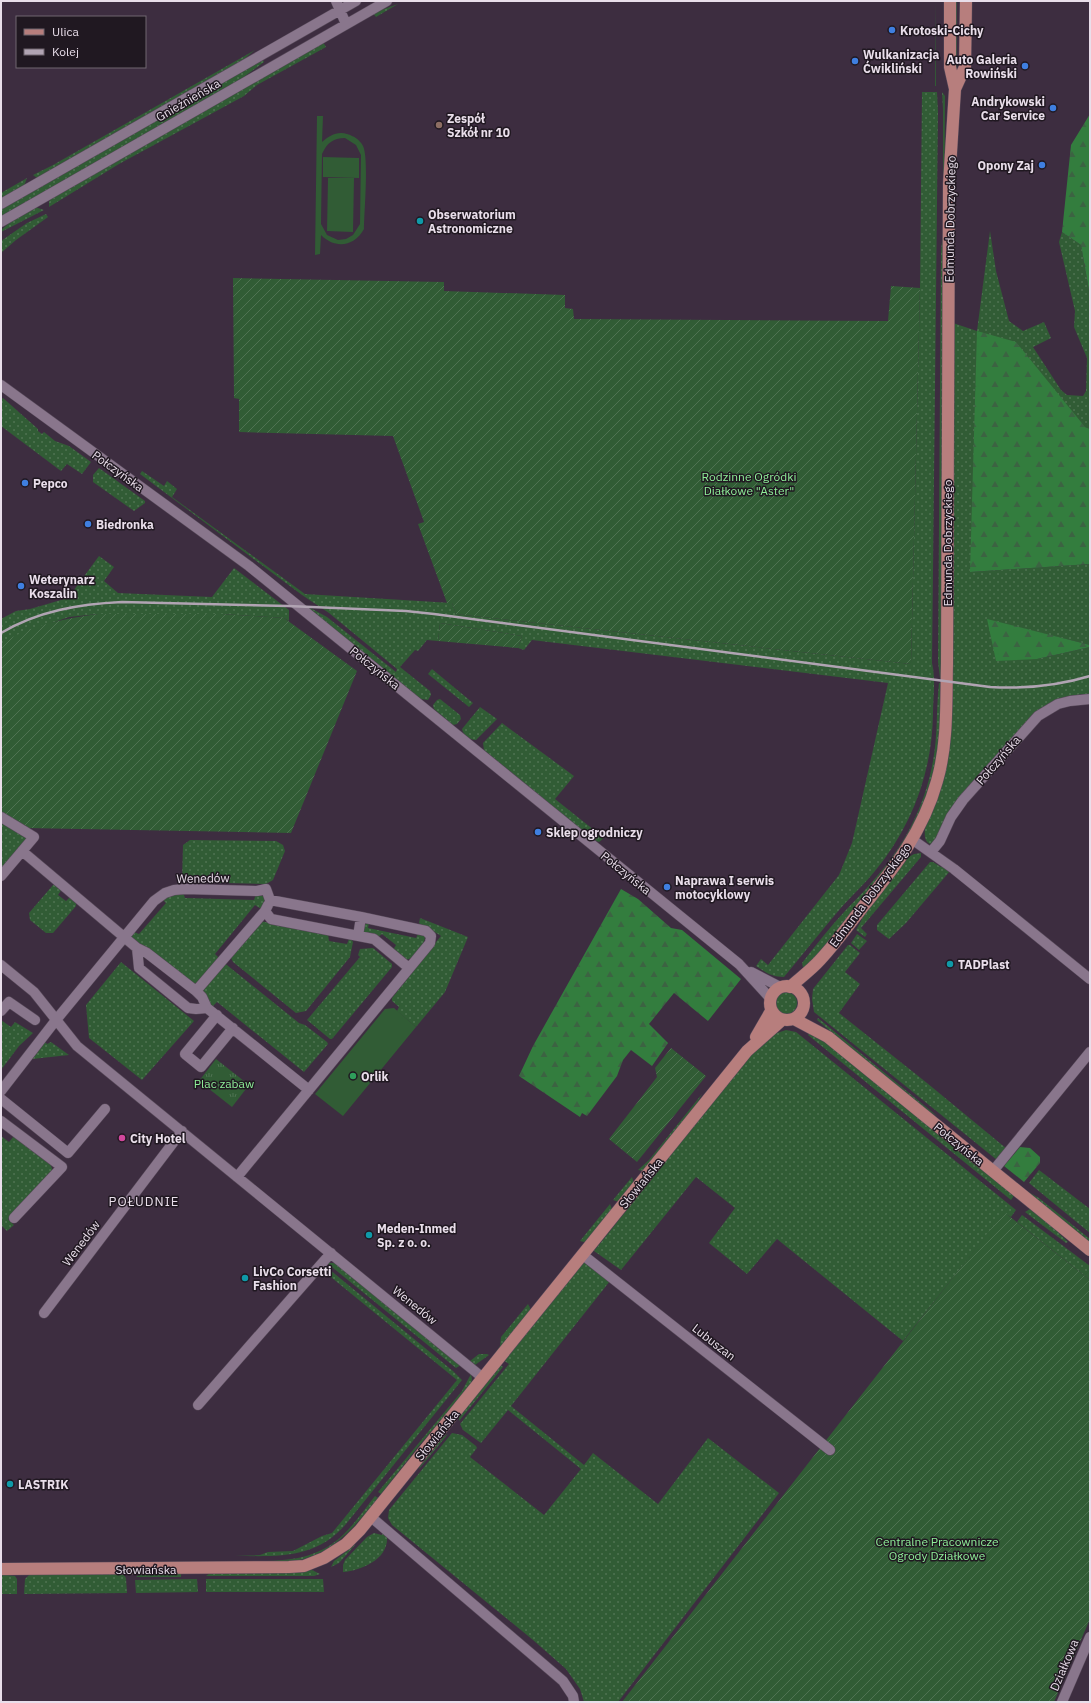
<svg xmlns="http://www.w3.org/2000/svg" width="1091" height="1703" viewBox="0 0 1091 1703" font-family="'IBM Plex Sans',sans-serif">
<style>
.grass{fill:url(#grass-dots)}
.forest{fill:url(#forest-firs)}
.park{fill:url(#park-tufts)}
.garden{fill:url(#garden-furrows)}
.pitch{fill:#315c35;fill-rule:evenodd}
.lines{fill:none;stroke-linecap:round;stroke-linejoin:round}
.minor-casing{stroke:#574959;stroke-width:11}
.major-casing{stroke:#574959;stroke-width:13}
.minor{stroke:#89768c;stroke-width:10}
.major{stroke:#b77e7d;stroke-width:12}
.rail{stroke:#b1a4b3;stroke-width:2.5}
.shop-dot{fill:#3f7fe0;stroke:#201821;stroke-width:1.5}
.education-dot{fill:#8d6e63;stroke:#201821;stroke-width:1.5}
.culture-dot{fill:#0f9aa8;stroke:#201821;stroke-width:1.5}
.leisure-dot{fill:#2e9e5b;stroke:#201821;stroke-width:1.5}
.hotel-dot{fill:#d1479c;stroke:#201821;stroke-width:1.5}
.labels{text-anchor:middle;dominant-baseline:central;stroke-width:3;stroke-linejoin:round;paint-order:stroke}
.poi-label{font-size:12px;font-weight:bold;fill:#e9deea;stroke:#201821;text-anchor:start}
.street-label{font-size:12px;fill:#e9deea;stroke:#201821}
.park-label{font-size:12px;fill:#8ff099;stroke:#201821}
.neighbourhood-label{font-size:13px;letter-spacing:1px;fill:#e9deea;stroke:#201821}
</style>
<defs>
<pattern id="grass-dots" width="8" height="8" patternUnits="userSpaceOnUse"><rect width="8" height="8" fill="#315c35"/><path d="M2 2h.1M6 6h.1" fill="none" stroke="#4f7352" stroke-width="1.8" stroke-linecap="round"/></pattern>
<pattern id="forest-firs" width="22" height="20" patternUnits="userSpaceOnUse"><rect width="22" height="20" fill="#337d3e"/><path d="M5 1l3.5 6h-7zM16 11l3.5 6h-7z" fill="#3c6342"/></pattern>
<pattern id="park-tufts" width="24" height="20" patternUnits="userSpaceOnUse"><rect width="24" height="20" fill="#315c35"/><path d="M3 7l-1-3M5 7V3M7 7l1-3M15 17l-1-3M17 17v-4M19 17l1-3" fill="none" stroke="#4f7352"/></pattern>
<pattern id="garden-furrows" width="10" height="10" patternUnits="userSpaceOnUse"><rect width="10" height="10" fill="#315c35"/><path d="M-1 1l2-2M0 10L10 0M9 11l2-2" fill="none" stroke="#4f7352"/></pattern>
</defs>
<rect width="100%" height="100%" fill="#3d2d40"/>
<!-- grass -->
<path class="grass" d="M936 1V86H935Z
M955 1H957V71L955 72Z
M398 4 376 17 373 13Z
M323 42 326 47 257 85 244 96 119 164 49 207V202L51 198Z
M255 50 239 63 37 178 33 175 53 165Z
M263 60 264 62 241 79 1 217V209Z
M922 92H937L938 111 932 663C936 680 933 697 933 714 932 773 912 826 875 871 865 884 851 896 840 909 821 931 803 954 784 977 772 977 766 973 756 966L761 959 768 965 839 875 852 843 888 683 532 640 524 650 518 648 522 636 440 623 438 641 427 640 418 651 415 650 400 667 430 691 431 695 428 700 421 699 305 605 327 617 396 672 397 669 329 613 302 595 140 474 142 471 164 486 167 481 177 489 172 497 305 594 452 603 456 614 911 664 920 288Z
M942 92 945 96 942 678H940L938 662 941 249 943 235V110Z
M27 178 24 186 1 199V193Z
M35 207 44 210 1 232V230L13 220Z
M46 214 48 217 16 240 1 253V241L27 223Z
M990 231 996 271 1009 321 1023 331 1044 322 1051 338 1033 347 1061 390 1067 395 1083 396 1086 391 1087 358 1074 327 1075 311 1059 242 1062 232 1081 245 1090 296V429L1085 427 970 572 1090 564V645L988 620 1037 659 1090 647V694C1069 694 1052 700 1035 713L954 804 947 815 934 842 930 844C916 837 934 805 938 794L953 323 977 331Z
M3 398 38 429V431L42 434 44 432 55 441 69 446 91 462 82 474 67 464 61 471 1 426V399Z
M99 468 145 501V503L134 511 93 482V475Z
M99 556 114 567 104 581 118 593 212 597 234 568 289 610V621L284 618 222 614H98L69 617 23 633 1 644V619L16 611 30 609 68 598Z
M432 669 473 703 469 707 428 674Z
M939 683H942L940 742 928 795 898 855 804 972 802 963C816 945 830 927 845 911 854 901 864 892 872 882 903 848 925 807 933 761 938 735 936 709 939 683Z
M440 699 460 715 461 719 457 724 453 725 434 709 433 705 437 700Z
M480 707 497 719 476 740C470 740 463 735 462 729Z
M502 723 574 776 555 799 604 838 599 842 594 840 484 750 483 743Z
M1 819 28 837 1 872Z
M190 840 276 841 283 845 285 851 273 880 266 884 185 882 182 881 183 845Z
M921 853V857L861 928 867 934 865 937 856 930 866 912 907 858 914 854Z
M930 862H933L941 867 942 865 950 871 906 923 889 939 877 930V925Z
M53 885H58L62 889 58 895 66 901 71 896 76 900V906L53 933H46L30 920 29 913Z
M183 892 185 898 254 900 256 894 260 893 263 896 265 900 261 909 255 905 215 954 219 958 196 987 131 938 134 932 139 934 166 903 162 899Z
M420 918 468 937 445 992 416 1027 397 1011 399 1007 392 1001V998L408 978 407 977 441 936C435 931 422 927 419 923Z
M260 921 328 934 329 941 347 944 349 939H351L353 942 350 957 306 1011 296 1013 233 962 231 958Z
M364 923H369L368 928 416 938 419 932 425 935C426 944 414 960 405 960L393 950 396 945 382 934 378 937 364 933 363 930Z
M857 934 867 941 859 950 851 943Z
M848 945H850L860 953 845 972 860 984 839 1013 927 1083 1007 1149 997 1160 814 1012 812 999 813 989Z
M373 948 392 964V967L332 1039H330L307 1020 360 957 358 955 360 949Z
M222 961 299 1023 305 1025 327 1042 328 1044 304 1072 217 1002 212 1007 199 989Z
M121 962 194 1021 142 1080 89 1038 86 1005Z
M775 1003a11 11 0 1 1 22 0a11 11 0 1 1-22 0Z
M818 1018 937 1116 922 1107 817 1020Z
M1 1020 11 1027 15 1022 33 1033 19 1046 1 1070Z
M786 1030 796 1032 1016 1210 1011 1217 1004 1213 903 1341 777 1239 747 1274 709 1243 735 1208 696 1177 621 1270 594 1251 765 1037Z
M810 1030 1015 1194 1011 1200 808 1035Z
M45 1042 47 1044 51 1042 69 1055 32 1059Z
M702 1094 693 1111 644 1171 638 1170 649 1160Z
M1 1136 9 1142 14 1136 50 1163 53 1171 8 1219 14 1225 7 1231 1 1225Z
M1039 1170 1090 1209V1233L1029 1183Z
M632 1177 634 1184 619 1202 613 1200Z
M1025 1190 1039 1198 1090 1239V1244Z
M610 1204 612 1209 588 1241 584 1242 580 1241Z
M1030 1209 1042 1217 1068 1242 1066 1243 1025 1212Z
M1022 1215 1090 1266V1280L1017 1222Z
M585 1261 610 1281 511 1406 584 1465 593 1453 658 1504 708 1438 779 1493 618 1702H584L580 1689 566 1669 533 1640 392 1525 388 1518 389 1510 452 1433 462 1435 476 1446 477 1448 470 1457 544 1515 581 1469 508 1410 481 1443 463 1430 460 1424 509 1364 503 1360Z
M327 1263H334L339 1265 461 1365 456 1368Z
M324 1265 453 1371 462 1380 346 1524C315 1560 277 1556 235 1556L260 1555 268 1552 293 1551 322 1536 332 1533 457 1380 321 1269Z
M528 1304 531 1310 496 1354 495 1353 500 1346 501 1337Z
M479 1354H487L489 1355 475 1365 470 1361Z
M500 1364 503 1367 459 1421V1416Z
M471 1374 472 1379 471 1385 417 1448 381 1494 378 1492 462 1391Z
M448 1434 419 1469 420 1466 443 1437Z
M375 1496 378 1498C355 1526 332 1556 293 1561 275 1564 256 1562 238 1563L236 1561C275 1561 314 1564 344 1534 355 1523 365 1509 375 1496Z
M383 1532 387 1536C389 1559 362 1570 343 1572V1565L345 1560 367 1537 374 1533 382 1535Z
M356 1544 339 1563 331 1567 334 1561Z
M312 1570 320 1574 314 1576H206L210 1573 299 1572Z
M141 1573H181V1577H136Z
M1 1574 15 1576 17 1579V1594H1Z
M30 1574H123L126 1578 127 1593 24 1594 25 1579Z
M197 1579 198 1592 136 1593 135 1580Z
M206 1579H323L324 1592H206Z"/>
<!-- forest -->
<path class="forest" d="M1090 114V296L1081 245 1062 232 1071 145Z
M977 331 1016 342 1085 427 1090 429V564L970 572Z
M987 619 1090 645V647L1037 659 996 661Z
M621 889 638 899 671 928 682 930 741 979 708 1021 674 993 649 1024 668 1043 652 1066 631 1050 623 1060 617 1076 587 1116 582 1113 580 1117 519 1076 533 1046Z
M1020 1147 1030 1148 1040 1157V1163L1024 1182 1004 1166Z"/>
<!-- park -->
<path class="park" d="M216 1059 249 1085 232 1107 199 1081Z"/>
<!-- garden -->
<path class="garden" d="M233 278 444 282V291L565 295V308L573 309 574 319 888 321 891 286 920 288 911 664 456 614 452 603H447L418 524 424 522 393 436 239 432V399L234 398Z
M98 614H222L284 618 357 671 291 833 25 828 1 813V644C27 626 67 618 98 614Z
M440 623 522 636 518 648 438 641Z
M671 1048 706 1076 637 1162 609 1139 657 1077 655 1068Z
M1004 1212 1090 1280V1619L1054 1702H622Z"/>
<!-- pitch -->
<path class="pitch" d="M317 116H323L322 142C329 136 337 131 347 134 354 136 360 140 363 146 369 158 364 213 364 229 354 247 335 249 321 235L320 254 315 255ZM345 138 356 145 361 155 360 224 353 235 346 239 338 240 327 235 321 224 322 154C327 143 333 138 345 138Z
M323 157 359 158V178L323 177Z
M328 178H354L353 232 327 231Z
M394 1008 416 1027 343 1116 315 1094 385 1009Z"/>
<g class="lines">
<defs>
<path id="minor" d="M336 1 346 24
M1 204 356 1
M1 222 387 1
M1 385 249 566 739 964 770 998
M1 817 34 837 1 876
M913 840 954 869 1090 979
M22 851 137 948 147 953 196 991 202 997 207 1008 309 1090
M931 852 940 841 951 817 963 800 1038 716 1058 704 1070 701 1090 699
M265 911 271 919 374 939 409 968
M358 936 361 917
M137 948 139 968 188 1008 196 1009 207 1008
M1 965 34 992 77 1046 483 1378
M751 972 780 987
M196 991 265 911 268 905
M1 1011 9 1002 35 1020
M217 1015 185 1054 201 1067 233 1028
M1 1091 56 1020 154 901 165 893 174 890 185 889 257 891 266 889 270 900 361 917 426 931 431 936 430 943 237 1177
M1 1099 68 1153 105 1109
M1 1121 62 1167 14 1218
M993 1171 1090 1052
M583 1255 830 1450
M44 1313 182 1131
M198 1405 331 1253
M371 1517 563 1681 573 1696 574 1702
M1062 1702 1090 1637"/>
<path id="major" d="M955 89 965 67 966 1
M770 1003a17 17 0 1 1 34 0a17 17 0 1 1-34 0Z
M790 987C800 978 811 970 820 960 835 944 848 926 862 908 894 868 923 832 937 781 948 743 946 702 947 663L949 184 955 89 950 67V1
M794 1019 828 1037 1090 1250
M756 1037 771 1011
M1 1569 289 1567 304 1566 324 1558 346 1544 360 1530 747 1051 782 1020"/>
</defs>
<!-- minor casing -->
<use href="#minor" class="minor-casing"/>
<!-- major casing -->
<use href="#major" class="major-casing"/>
<!-- minor -->
<use href="#minor" class="minor"/>
<!-- major -->
<use href="#major" class="major"/>
<!-- rail -->
<path class="rail" d="M1 633C38 611 79 604 122 602L288 606 406 611 434 614 990 687C1024 689 1057 686 1090 676"/>
</g>
<!-- markers -->
<g class="shop-dot">
<circle cx="892" cy="30" r="4"/>
<circle cx="855" cy="61" r="4"/>
<circle cx="1025" cy="66" r="4"/>
<circle cx="1053" cy="108" r="4"/>
<circle cx="1042" cy="165" r="4"/>
<circle cx="25" cy="483" r="4"/>
<circle cx="88" cy="524" r="4"/>
<circle cx="21" cy="586" r="4"/>
<circle cx="538" cy="832" r="4"/>
<circle cx="667" cy="887" r="4"/>
</g>
<circle class="education-dot" cx="439" cy="125" r="4"/>
<g class="culture-dot">
<circle cx="420" cy="221" r="4"/>
<circle cx="950" cy="964" r="4"/>
<circle cx="369" cy="1235" r="4"/>
<circle cx="245" cy="1278" r="4"/>
<circle cx="10" cy="1484" r="4"/>
</g>
<circle class="leisure-dot" cx="353" cy="1076" r="4"/>
<circle class="hotel-dot" cx="122" cy="1138" r="4"/>
<g class="labels">
<!-- poi labels -->
<g class="poi-label">
<text x="900" y="30">Krotoski-Cichy</text>
<text x="863" y="54">Wulkanizacja<tspan x="863" dy="14">Ćwikliński</tspan></text>
<text x="1017" y="59" text-anchor="end">Auto Galeria<tspan x="1017" dy="14">Rowiński</tspan></text>
<text x="1045" y="101" text-anchor="end">Andrykowski<tspan x="1045" dy="14">Car Service</tspan></text>
<text x="447" y="118">Zespół<tspan x="447" dy="14">Szkół nr 10</tspan></text>
<text x="1034" y="165" text-anchor="end">Opony Zaj</text>
<text x="428" y="214">Obserwatorium<tspan x="428" dy="14">Astronomiczne</tspan></text>
<text x="33" y="483">Pepco</text>
<text x="96" y="524">Biedronka</text>
<text x="29" y="579">Weterynarz<tspan x="29" dy="14">Koszalin</tspan></text>
<text x="546" y="832">Sklep ogrodniczy</text>
<text x="675" y="880">Naprawa I serwis<tspan x="675" dy="14">motocyklowy</tspan></text>
<text x="958" y="964">TADPlast</text>
<text x="361" y="1076">Orlik</text>
<text x="130" y="1138">City Hotel</text>
<text x="377" y="1228">Meden-Inmed<tspan x="377" dy="14">Sp. z o. o.</tspan></text>
<text x="253" y="1271">LivCo Corsetti<tspan x="253" dy="14">Fashion</tspan></text>
<text x="18" y="1484">LASTRIK</text>
</g>
<!-- street labels -->
<g class="street-label">
<text transform="translate(188 100) rotate(-30)">Gnieźnieńska</text>
<text transform="translate(950 219) rotate(-89)">Edmunda Dobrzyckiego</text>
<text transform="translate(118 471) rotate(36)">Połczyńska</text>
<text transform="translate(947 543) rotate(-90)">Edmunda Dobrzyckiego</text>
<text transform="translate(375 668) rotate(39)">Połczyńska</text>
<text transform="translate(998 760) rotate(-49)">Połczyńska</text>
<text transform="translate(626 873) rotate(39)">Połczyńska</text>
<text transform="translate(203 878) rotate(-1)">Wenedów</text>
<text transform="translate(870 895) rotate(-53)">Edmunda Dobrzyckiego</text>
<text transform="translate(959 1144) rotate(39)">Połczyńska</text>
<text transform="translate(641 1183) rotate(-51)">Słowiańska</text>
<text transform="translate(81 1243) rotate(-53)">Wenedów</text>
<text transform="translate(415 1305) rotate(39)">Wenedów</text>
<text transform="translate(714 1342) rotate(38)">Lubuszan</text>
<text transform="translate(437 1435) rotate(-51)">Słowiańska</text>
<text x="146" y="1569">Słowiańska</text>
<text transform="translate(1064 1665) rotate(-67)">Działkowa</text>
</g>
<!-- park labels -->
<g class="park-label">
<text x="749" y="476">Rodzinne Ogródki<tspan x="749" dy="14">Diałkowe "Aster"</tspan></text>
<text x="224" y="1083">Plac zabaw</text>
<text x="937" y="1541">Centralne Pracownicze<tspan x="937" dy="14">Ogrody Działkowe</tspan></text>
</g>
<!-- neighbourhood labels -->
<g class="neighbourhood-label">
<text x="144" y="1201">POŁUDNIE</text>
</g>
</g>
<!-- border -->
<rect width="1091" height="1703" fill="none" stroke="#e9deea" stroke-width="4"/>
<!-- legend -->
<rect x="16" y="16" width="130" height="52" fill="#201821" stroke="#706771"/>
<rect x="24" y="29" width="20" height="6" fill="#b77e7d" stroke="#706771"/>
<text x="52" y="36" font-size="12" fill="#e9deea">Ulica</text>
<rect x="24" y="49" width="20" height="6" fill="#b1a4b3" stroke="#706771"/>
<text x="52" y="56" font-size="12" fill="#e9deea">Kolej</text>
</svg>
